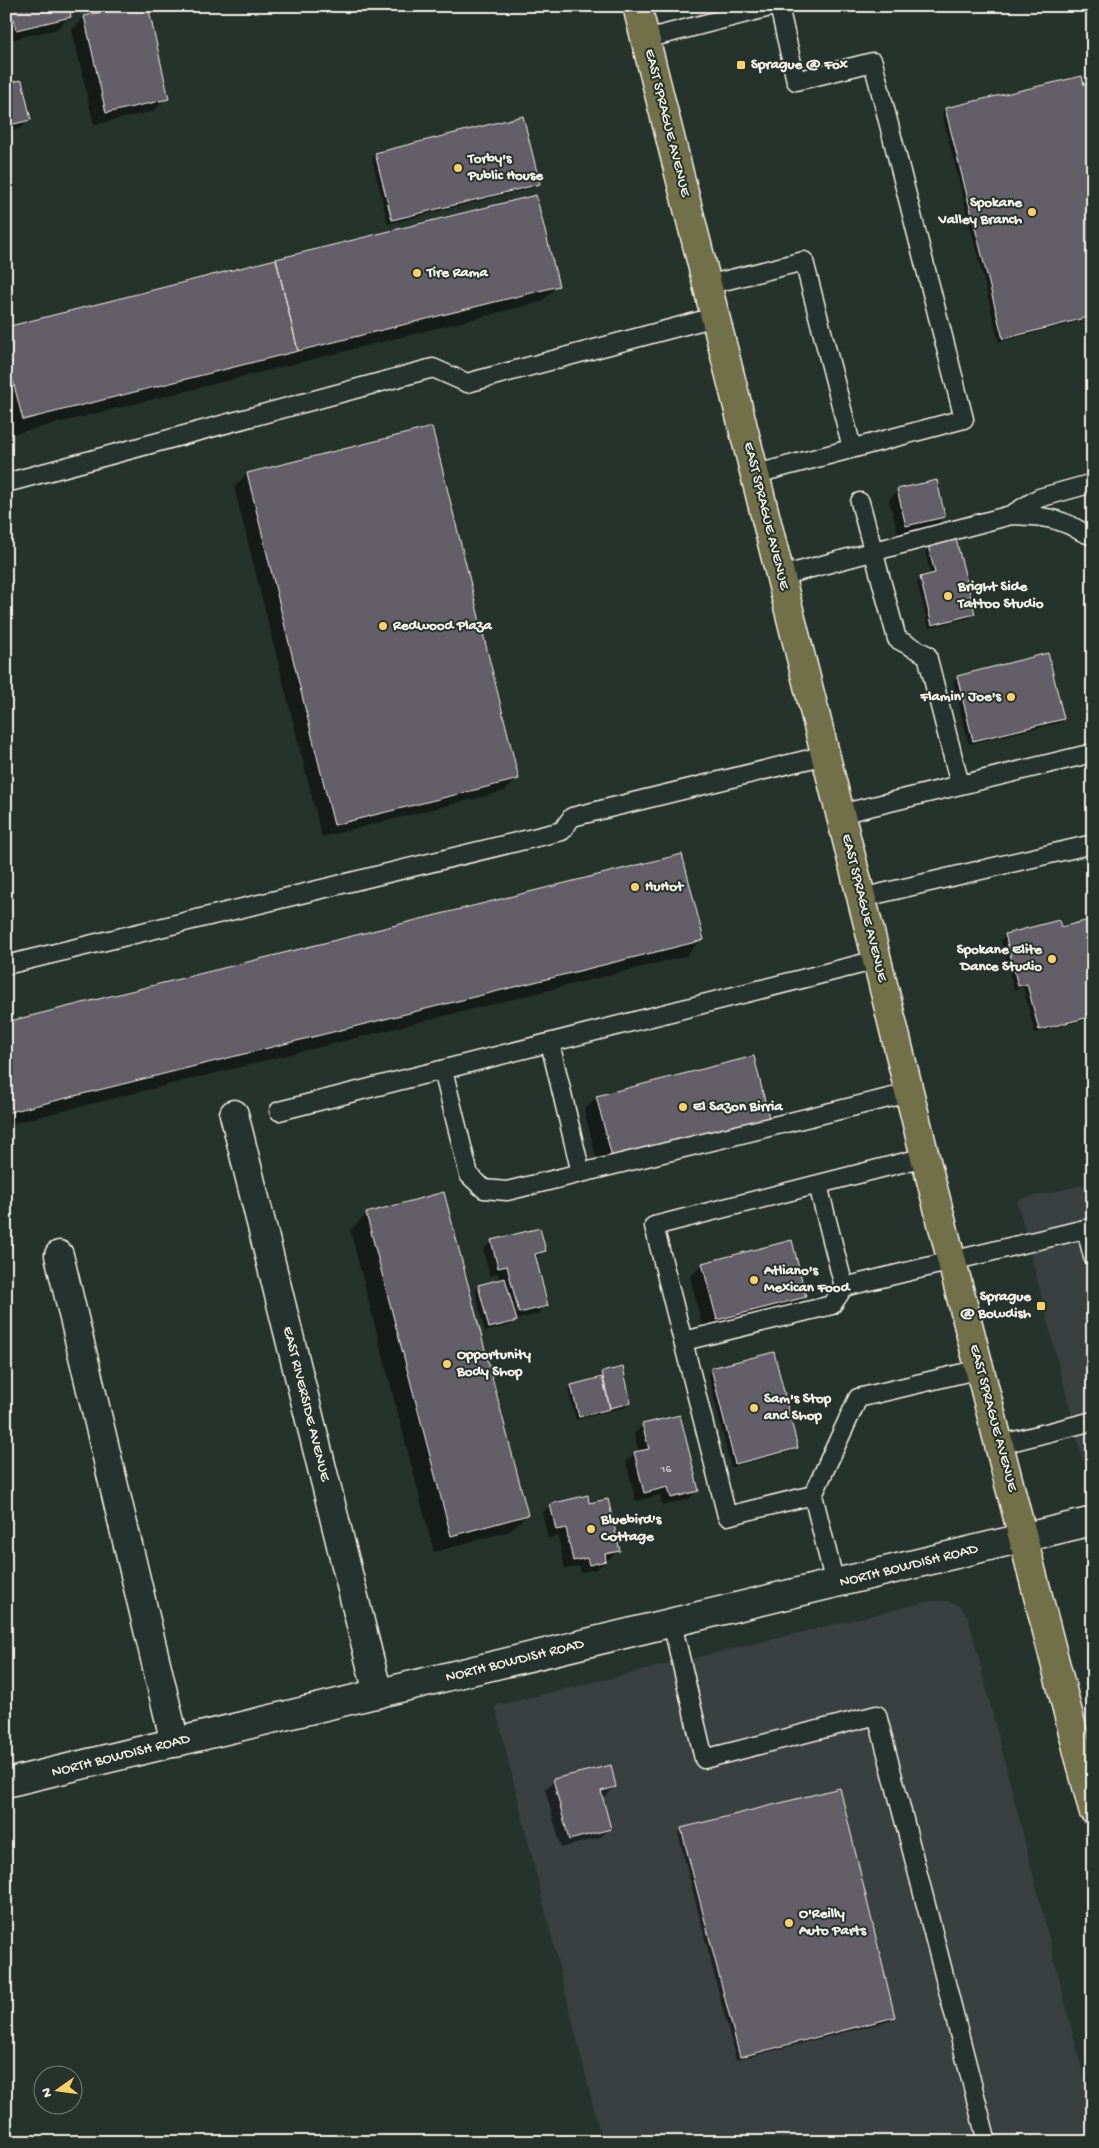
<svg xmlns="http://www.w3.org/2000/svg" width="1099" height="2148" viewBox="0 0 1099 2148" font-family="'Gochi Hand',sans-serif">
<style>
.built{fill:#39403f}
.shadow{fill:#0007}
.building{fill:#645e69;stroke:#f4f1e8}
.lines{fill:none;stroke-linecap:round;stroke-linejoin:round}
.lane-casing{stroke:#f4f1e8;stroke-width:21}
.street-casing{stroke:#f4f1e8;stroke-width:31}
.secondary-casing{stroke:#f4f1e8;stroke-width:31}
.primary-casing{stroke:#f4f1e8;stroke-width:31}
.lane{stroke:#26332d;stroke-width:18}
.street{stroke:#26332d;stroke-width:28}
.secondary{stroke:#26332d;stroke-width:28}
.primary{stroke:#716f4a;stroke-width:28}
.poi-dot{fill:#ffd166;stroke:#26332d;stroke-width:2}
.labels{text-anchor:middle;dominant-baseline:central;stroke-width:4;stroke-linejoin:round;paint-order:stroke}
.number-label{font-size:12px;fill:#d0ccc8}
.poi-label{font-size:15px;font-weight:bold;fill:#f4f1e8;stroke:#26332d;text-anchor:start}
.street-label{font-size:15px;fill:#f4f1e8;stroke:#26332d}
</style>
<rect width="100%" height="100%" fill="#26332d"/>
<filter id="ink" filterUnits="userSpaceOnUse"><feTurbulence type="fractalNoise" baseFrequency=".02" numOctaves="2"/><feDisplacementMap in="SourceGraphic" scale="10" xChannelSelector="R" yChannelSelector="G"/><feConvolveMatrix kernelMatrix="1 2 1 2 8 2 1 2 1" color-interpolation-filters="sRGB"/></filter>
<g filter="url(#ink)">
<!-- built -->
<path class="built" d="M1093 1183V1468L1083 1461 1017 1200Z
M931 1601H948L959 1606 968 1616 1093 2113V2142H602L495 1706Z"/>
<!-- shadow -->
<path class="shadow" d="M6 6H67L70 16 57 29 6 41Z
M85 17 167 98 154 111 94 125 72 30Z
M6 85 30 120 21 128 6 132Z
M1093 85V318L999 342 942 113 946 109Z
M376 154 539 183 535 187 388 224 372 158Z
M557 286 541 302 6 436V328Z
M431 429 518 778 505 791 322 837 234 487 247 474Z
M898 491 944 517 935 526 898 534 889 499Z
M929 547 973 614 969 618 929 628 917 582 921 578 931 576 925 551Z
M958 677 1063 719 1059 723 969 744 953 681Z
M1093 920V1018L1035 1033 1023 987 1014 990 1001 940 1005 936 1060 929Z
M702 939 686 956 6 1125V1024Z
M597 1097 768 1117 755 1130 599 1169 584 1110Z
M367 1214 527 1515 510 1531 434 1552 350 1230Z
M492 1241 544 1250 536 1259 546 1306 538 1314 515 1320 511 1325 485 1332 475 1290 479 1286 500 1281 498 1273 490 1276 483 1250Z
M703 1264 805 1297 792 1309 704 1332 690 1277Z
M712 1369 796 1447 792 1451 731 1467 708 1373Z
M603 1373 630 1403 626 1407 576 1420 568 1390 572 1386 599 1379Z
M643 1425 698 1490 689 1499 662 1506 660 1495 636 1501 626 1462 634 1453 639 1452 634 1434Z
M551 1505H588L619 1550 597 1569 581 1572 579 1566 565 1569 558 1536 548 1538 542 1513Z
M554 1781 615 1787 606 1796 601 1797 609 1829 601 1837 561 1848 545 1789Z
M682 1829 894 2017 890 2021 736 2060 678 1833Z"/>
<!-- building -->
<path class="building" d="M10 6H69L71 17 16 30Z
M126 6H148L169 99 106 113 84 16Z
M1082 76 1084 85 1093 84V316L1003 339 945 108Z
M22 80 31 120 6 126V83Z
M523 116 540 184 392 220 375 153Z
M536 195 559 286 298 351 276 259Z
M276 259 298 351 23 420 6 354V327Z
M432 427 519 779 334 825 247 473Z
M937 480 945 517 906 526 897 489Z
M956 539 975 614 932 625 920 577 935 573 928 546Z
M1048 653 1064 719 973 741 957 676Z
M682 854 704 940 6 1113V1022Z
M1093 919V1016L1039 1030 1027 984 1018 986 1005 934 1059 920 1061 927Z
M754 1056 769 1118 612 1157 596 1096Z
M444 1192 528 1515 451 1536 366 1213Z
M540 1228 546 1251 535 1254 548 1306 519 1313 507 1266 498 1268 491 1240Z
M792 1240 806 1297 717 1320 702 1263Z
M505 1278 517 1321 489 1328 478 1285Z
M774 1352 798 1448 735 1464 711 1368Z
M623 1367 631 1403 610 1408 602 1372Z
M602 1377 610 1409 579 1417 571 1385Z
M680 1415 699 1491 671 1498 668 1487 644 1493 634 1452 649 1449 642 1424Z
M588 1495 589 1503 608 1499 620 1551 605 1554 606 1561 589 1565 587 1558 573 1561 566 1528 556 1530 550 1504Z
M611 1765 616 1787 601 1791 611 1829 569 1840 553 1779Z
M840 1788 895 2017 740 2057 681 1828Z"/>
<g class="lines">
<defs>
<path id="lane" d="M646 39 774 6
M707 285 804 261 852 448
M756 474 964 419 873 62 796 81 779 6
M6 483 433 368 467 383 715 317
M860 502 897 639 927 655 960 785
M1011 515 1039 498 1093 483
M781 576 1011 515C1029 516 1050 516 1067 524 1076 527 1083 535 1093 535
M840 814 1093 753
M861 898 1093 844
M6 965 562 831 572 817 826 755
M550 1043 581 1173
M443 1070 469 1175 484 1189 507 1191 909 1093
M279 1111 877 960
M818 1185 844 1287
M1086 1229 1093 1257
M684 1341 832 1305 844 1287 1093 1227
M999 1445 1093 1421
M813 1495 727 1516 654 1226 925 1157
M835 1584 813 1495 858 1398 980 1369
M672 1623 704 1759 877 1715 987 2142"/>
<path id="street" d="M234 1114 378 1694
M59 1255 175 1743"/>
<path id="secondary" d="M6 1783 1093 1521"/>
<path id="primary" d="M637 6 877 960 925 1157 1093 1810"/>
</defs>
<!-- lane casing -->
<use href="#lane" class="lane-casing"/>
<!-- street casing -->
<use href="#street" class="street-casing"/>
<!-- secondary casing -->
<use href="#secondary" class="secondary-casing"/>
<!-- primary casing -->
<use href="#primary" class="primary-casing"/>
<!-- lane -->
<use href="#lane" class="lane"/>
<!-- street -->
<use href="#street" class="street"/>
<!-- secondary -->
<use href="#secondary" class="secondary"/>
<!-- primary -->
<use href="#primary" class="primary"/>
</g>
</g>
<!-- markers -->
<g class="poi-dot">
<rect x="736" y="60" width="10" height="10" rx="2.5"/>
<circle cx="458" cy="168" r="5"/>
<circle cx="1032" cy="212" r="5"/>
<circle cx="417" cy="273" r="5"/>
<circle cx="948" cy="596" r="5"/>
<circle cx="383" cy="626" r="5"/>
<circle cx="1011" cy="697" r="5"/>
<circle cx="635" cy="887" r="5"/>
<circle cx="1052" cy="959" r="5"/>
<circle cx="683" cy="1107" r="5"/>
<circle cx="754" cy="1280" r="5"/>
<rect x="1036" y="1301" width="10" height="10" rx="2.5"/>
<circle cx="447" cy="1364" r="5"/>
<circle cx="754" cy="1408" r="5"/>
<circle cx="591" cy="1529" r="5"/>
<circle cx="789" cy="1923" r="5"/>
</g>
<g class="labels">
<!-- number labels -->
<g class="number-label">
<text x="666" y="1470">16</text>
</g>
<!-- poi labels -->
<g class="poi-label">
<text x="751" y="65">Sprague @ Fox</text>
<text x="468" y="159">Torby's<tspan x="468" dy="17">Public House</tspan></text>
<text x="1022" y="203" text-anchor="end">Spokane<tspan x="1022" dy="17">Valley Branch</tspan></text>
<text x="427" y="273">Tire Rama</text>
<text x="958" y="587">Bright Side<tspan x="958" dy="17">Tattoo Studio</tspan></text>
<text x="393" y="626">Redwood Plaza</text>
<text x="1001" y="697" text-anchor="end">Flamin' Joe's</text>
<text x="645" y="887">HuHot</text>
<text x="1042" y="950" text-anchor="end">Spokane Elite<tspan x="1042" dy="17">Dance Studio</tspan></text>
<text x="693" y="1107">El Sazon Birria</text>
<text x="764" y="1271">Atliano's<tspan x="764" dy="17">Mexican Food</tspan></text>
<text x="1031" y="1297" text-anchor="end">Sprague<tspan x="1031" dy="17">@ Bowdish</tspan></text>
<text x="457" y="1355">Opportunity<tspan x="457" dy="17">Body Shop</tspan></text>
<text x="764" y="1399">Sam's Stop<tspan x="764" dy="17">and Shop</tspan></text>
<text x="601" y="1520">Bluebird's<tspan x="601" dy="17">Cottage</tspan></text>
<text x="799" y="1914">O'Reilly<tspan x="799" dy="17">Auto Parts</tspan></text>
</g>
<!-- street labels -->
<g class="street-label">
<text transform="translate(667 123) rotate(76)">EAST SPRAGUE AVENUE</text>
<text transform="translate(766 516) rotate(76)">EAST SPRAGUE AVENUE</text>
<text transform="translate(864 908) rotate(76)">EAST SPRAGUE AVENUE</text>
<text transform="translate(306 1404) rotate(76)">EAST RIVERSIDE AVENUE</text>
<text transform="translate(993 1418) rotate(75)">EAST SPRAGUE AVENUE</text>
<text transform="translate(909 1566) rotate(-14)">NORTH BOWDISH ROAD</text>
<text transform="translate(515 1661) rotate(-14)">NORTH BOWDISH ROAD</text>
<text transform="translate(121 1756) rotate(-14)">NORTH BOWDISH ROAD</text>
</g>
</g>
<!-- margin -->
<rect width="1099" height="2148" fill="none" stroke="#26332d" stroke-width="25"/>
<rect x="12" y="12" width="1074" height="2123" fill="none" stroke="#f4f1e8" stroke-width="2" filter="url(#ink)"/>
<!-- north arrow -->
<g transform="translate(58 2090) rotate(256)"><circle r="24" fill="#26332d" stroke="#787f78"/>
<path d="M0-4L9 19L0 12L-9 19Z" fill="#ffd166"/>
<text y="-8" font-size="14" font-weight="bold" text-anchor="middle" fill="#f4f1e8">N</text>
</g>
</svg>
